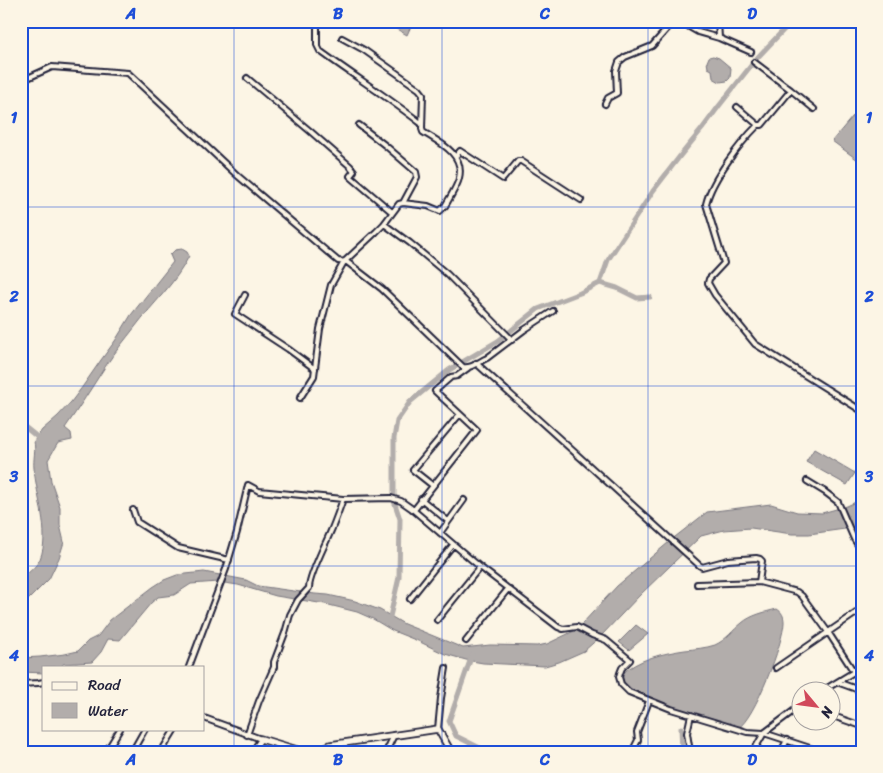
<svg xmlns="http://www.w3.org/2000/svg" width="883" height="773" viewBox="0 0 883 773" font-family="Sriracha,sans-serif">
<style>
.water{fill:#b2adab;stroke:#78757e}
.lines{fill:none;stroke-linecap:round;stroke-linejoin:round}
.canal{stroke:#b2adab;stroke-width:5}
.street-casing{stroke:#22223b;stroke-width:8}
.secondary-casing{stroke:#22223b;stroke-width:9}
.street{stroke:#fcf5e5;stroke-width:4}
.secondary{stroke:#fcf5e5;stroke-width:5.5}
.grid{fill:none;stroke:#1d4ed8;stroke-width:1;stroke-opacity:0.55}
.neatline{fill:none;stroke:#1d4ed8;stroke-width:2}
.grid-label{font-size:16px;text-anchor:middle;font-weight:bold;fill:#1d4ed8}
</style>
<rect width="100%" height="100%" fill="#fcf5e5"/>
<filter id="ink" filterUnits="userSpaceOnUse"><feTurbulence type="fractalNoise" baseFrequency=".02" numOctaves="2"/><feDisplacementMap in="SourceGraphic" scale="10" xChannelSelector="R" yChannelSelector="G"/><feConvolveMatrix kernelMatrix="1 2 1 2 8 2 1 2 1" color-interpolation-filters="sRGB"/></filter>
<g filter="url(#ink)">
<!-- water -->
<path class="water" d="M379 21H416L415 25 412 24 407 35 386 23 382 24Z
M713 56 719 58 731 68 730 78 727 81 720 82 713 78 712 70 708 68 707 62 709 57Z
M853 116 862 123V163L832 141Z
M182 249 187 252 189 256C176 283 153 303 135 327 125 340 114 353 105 367 92 387 79 408 65 428L71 433 72 440 58 443 48 460 51 481 60 507V525L64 542 59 558 49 579 21 607V579C28 573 36 567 40 559 51 532 36 496 34 468 33 459 36 451 34 441L42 430 58 416 71 402 83 386 101 360 115 341 131 315 173 262 170 255 175 250Z
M814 449 855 473 847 485 806 462Z
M862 499V524L852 528 809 534H792L751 528 724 530 701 536 640 595 601 636 584 651 559 662 545 666 483 663 466 660 445 654 418 641 393 631 373 619 357 612 325 604 276 596 238 585 218 582 191 584 174 595 158 597 151 603 120 640 108 639 101 652 92 662 63 664 61 667H44V673L21 672V658L40 657 65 654 78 651 88 641 98 636 110 620 153 587 164 580 177 575 204 572 246 580 258 586 315 594 328 595 355 601 380 610 404 624 463 648 490 645 537 646 547 644 574 631 581 625 617 586 675 537 707 512 771 504 797 512 822 513 847 506Z
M777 609C782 612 784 616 784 622 784 641 754 720 738 728L669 707 632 692 622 684 621 675C637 659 664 653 685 650 695 649 706 648 715 645 726 640 733 630 742 623 751 615 765 612 777 609Z
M636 625 648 634 629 650 619 642Z"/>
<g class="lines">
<!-- canal -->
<path class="canal" d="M600 283 617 288 637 298 650 297
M21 424 36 436 42 443
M389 621 399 577 400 519 394 501V438L397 421 410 402 449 370 498 341 538 309 580 293 600 283 608 260 653 191 680 156 702 129 719 106 757 58 792 21
M472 655 449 721 456 736 488 752
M681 728 682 752"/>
<defs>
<path id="street" d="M317 21V45L320 51C354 76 389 98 422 124
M679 21 698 32 719 38
M718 21 719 38 751 52
M342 38 364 50 419 89 423 94 422 129 423 132C439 142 465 154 459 178 458 185 449 199 445 206L440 211 428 206 403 203 399 204 384 224
M754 62 791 90 814 109
M247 78 310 131 350 166 354 171 350 176 351 177 392 212
M21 81 52 67 128 73 238 176 338 261 347 262 382 289 463 367C472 369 479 361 487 358L524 330 553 311
M791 90 762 125H758C740 143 712 179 706 204L724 263 709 279 708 283 715 295 755 344 862 411
M605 104 608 98 617 93 616 71 619 62 625 57 652 46 674 21
M737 107 758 125
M359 125 386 146 416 172 417 177 403 203
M456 156 460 151 503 179 518 161H521L581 200
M245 295 235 314 288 349 315 369
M476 363 699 565 702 567 728 560 756 558 760 559 762 561 759 582
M300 398 314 376 320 329 331 285 344 262 376 232 384 224 410 243 447 274 512 340
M807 481 825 492 838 502 854 539 862 551
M432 485 413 470 460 414
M421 499 448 521
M133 510 137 522 178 548 229 560
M414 510 477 430 435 391 451 377 457 376 468 368
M440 533 464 500
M697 584 759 582 797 592 802 596 828 632 854 672
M410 599 453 545
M437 620 480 567
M466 641 508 589
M189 667 226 569 237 532 248 485 259 491 343 499 391 498 401 501 411 508 480 567 558 627 563 629 577 627 592 635 606 640 630 660 622 668 620 673 619 677 621 684 629 692 671 709 747 732 764 733 822 752
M776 668 862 609
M837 682 862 691
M21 684 38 683 44 682
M824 690 862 667
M830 715 862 726
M204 718 261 739 252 752
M438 729 441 698 446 668
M247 735 259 701 274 667V662L285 633 290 615 298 600 309 588C309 576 325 545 330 533 335 522 339 510 343 499
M29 750 32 752
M106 752 120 729
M132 752 145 729
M161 752 175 729
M386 752 394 735
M632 752 638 740 637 732 649 701
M690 752 687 733 691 715
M753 752 764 733 800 706
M781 752 787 740"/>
<path id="secondary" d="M261 739 304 752
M316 752 330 745 438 729 451 752"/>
</defs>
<!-- street casing -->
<use href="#street" class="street-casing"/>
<!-- secondary casing -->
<use href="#secondary" class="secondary-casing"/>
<!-- street -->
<use href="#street" class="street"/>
<!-- secondary -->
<use href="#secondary" class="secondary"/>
</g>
</g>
<!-- grid -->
<path class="grid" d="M234 21V752M442 21V752M648 21V752M21 207H862M21 386H862M21 566H862"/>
<!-- margin -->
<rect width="883" height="773" fill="none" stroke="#fcf5e5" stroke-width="55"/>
<!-- legend -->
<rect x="42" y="666" width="162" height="65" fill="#fcf5e5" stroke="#a5a1a1"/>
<rect x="52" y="682" width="25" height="8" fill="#fcf5e5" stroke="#a5a1a1"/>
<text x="88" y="690" font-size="15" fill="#22223b">Road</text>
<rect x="52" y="703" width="25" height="15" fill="#b2adab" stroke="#a5a1a1"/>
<text x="88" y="716" font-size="15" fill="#22223b">Water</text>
<!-- north arrow -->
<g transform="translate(816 706) rotate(119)"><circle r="24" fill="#fcf5e5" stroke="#a5a1a1"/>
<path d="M0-4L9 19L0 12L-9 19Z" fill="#d1495b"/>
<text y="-8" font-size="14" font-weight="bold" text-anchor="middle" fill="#22223b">N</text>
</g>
<rect x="28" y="28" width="828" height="718" class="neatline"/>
<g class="grid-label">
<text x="131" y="19">A</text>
<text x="338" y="19">B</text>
<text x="545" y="19">C</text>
<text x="752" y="19">D</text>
<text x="14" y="123">1</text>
<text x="869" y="123">1</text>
<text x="14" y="302">2</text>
<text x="869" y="302">2</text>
<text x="14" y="482">3</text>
<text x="869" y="482">3</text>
<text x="14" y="661">4</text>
<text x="869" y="661">4</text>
<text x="131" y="765">A</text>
<text x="338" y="765">B</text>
<text x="545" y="765">C</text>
<text x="752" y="765">D</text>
</g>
</svg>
